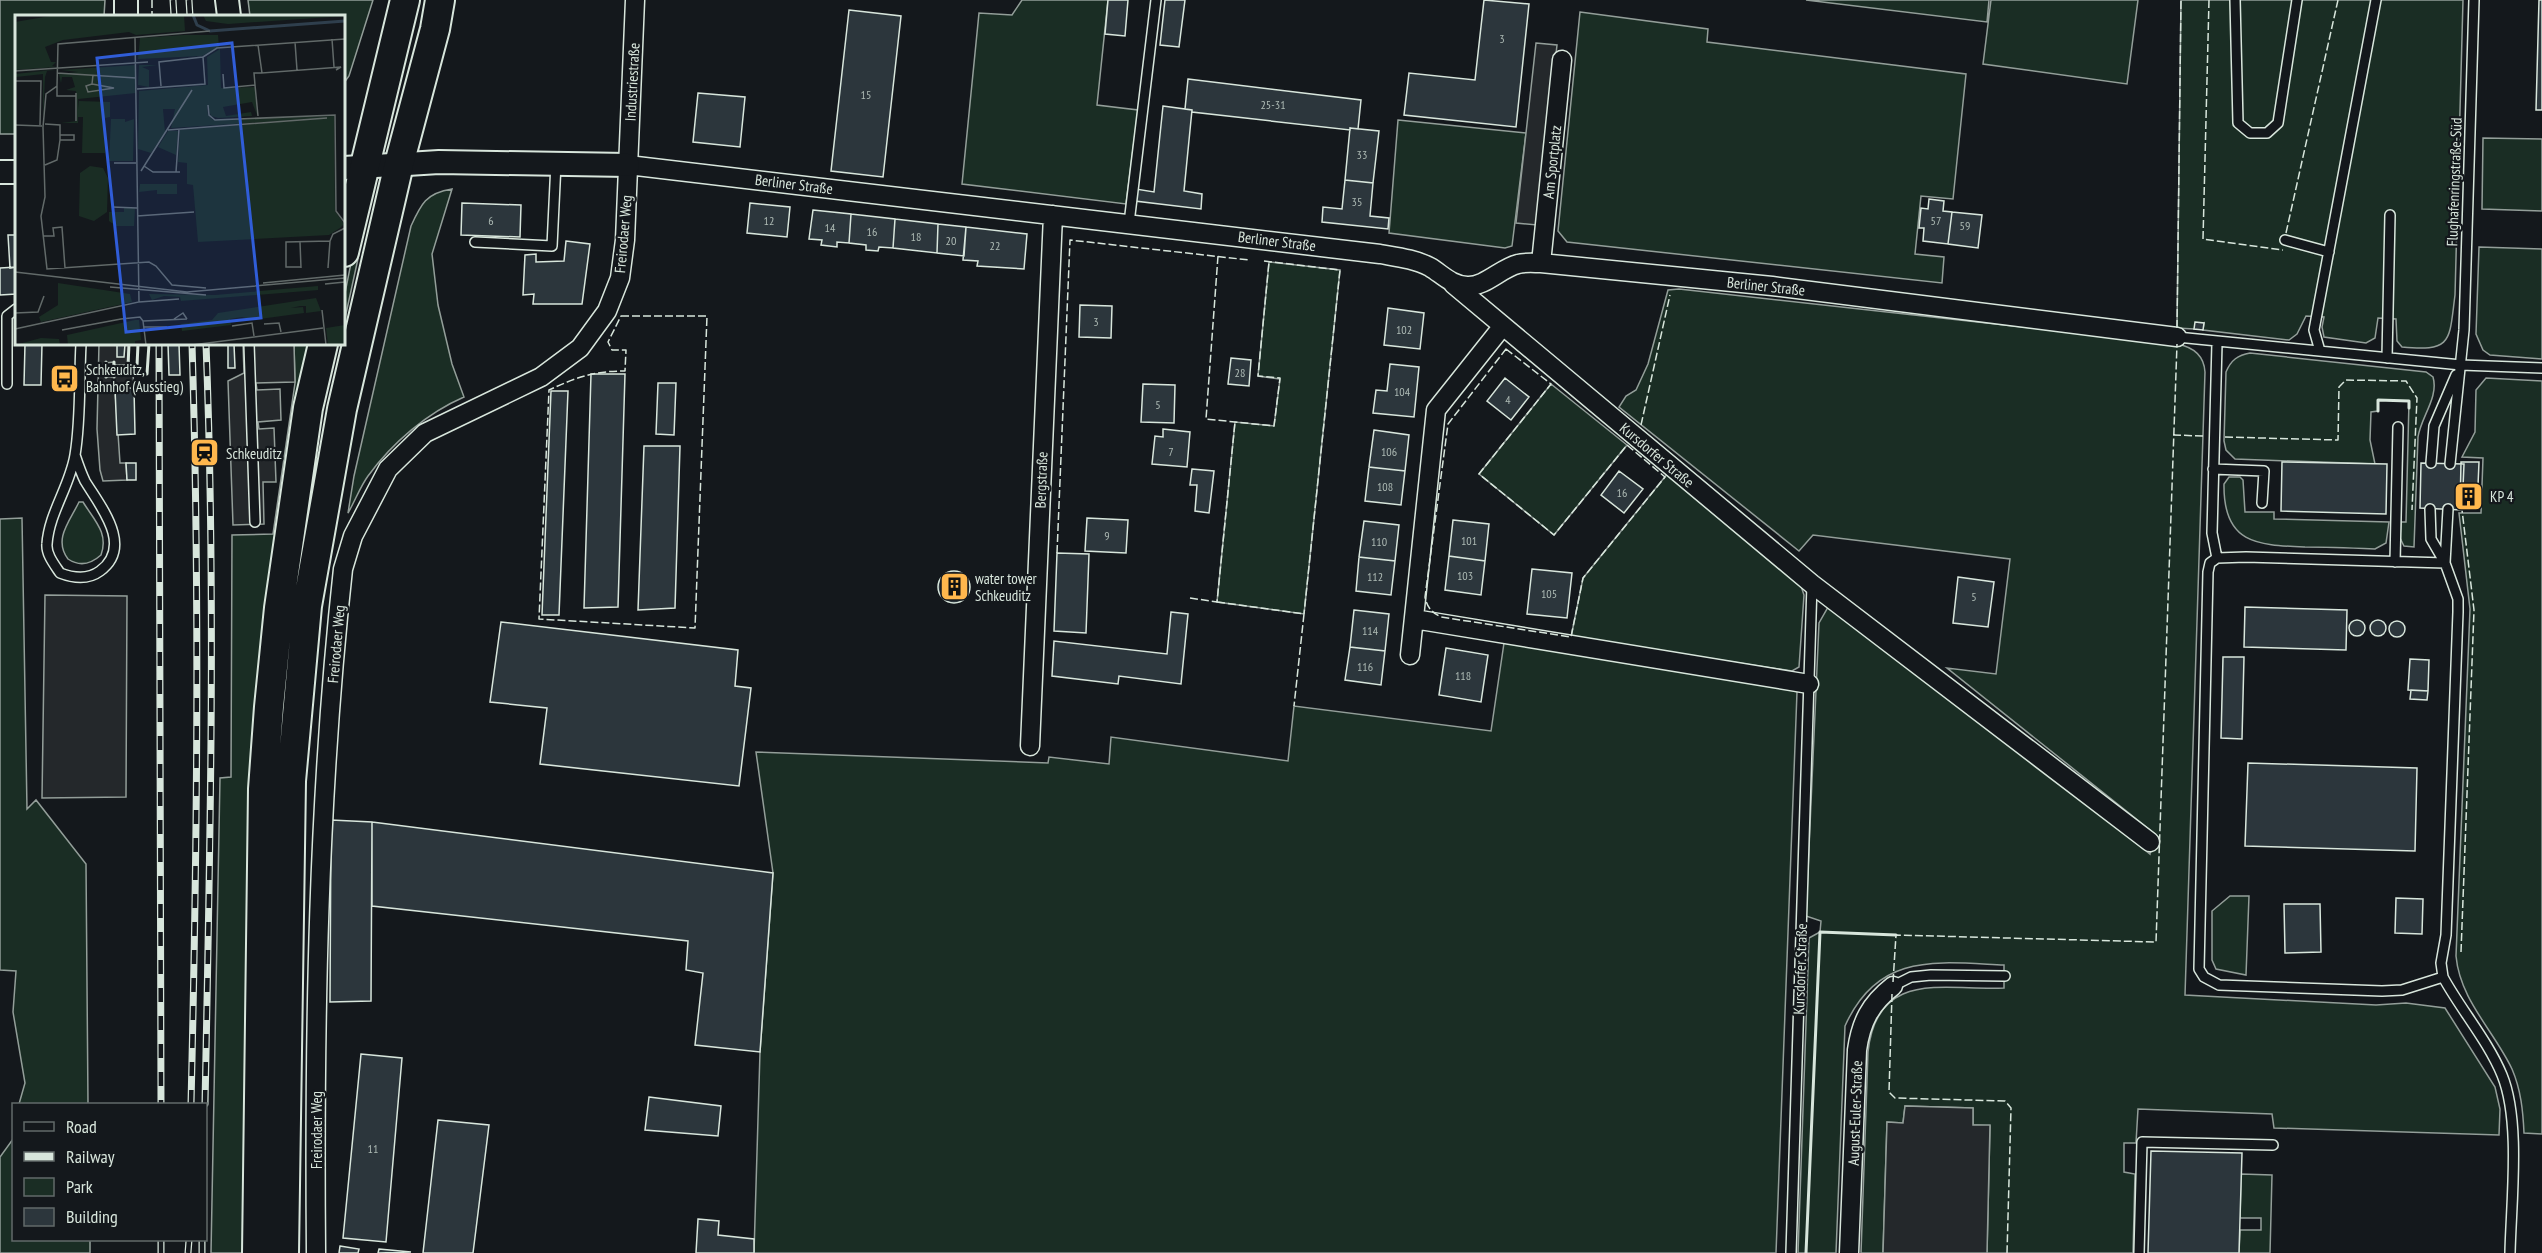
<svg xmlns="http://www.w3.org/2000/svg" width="2542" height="1253" viewBox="0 0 2542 1253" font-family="'PT Sans Narrow',sans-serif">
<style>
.green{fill:#1a2d24;stroke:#939e99;stroke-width:1.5}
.parking{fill:#24282b;stroke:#939e99;stroke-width:1.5}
.building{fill:#2c363c;stroke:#d8e6dc;stroke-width:1.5}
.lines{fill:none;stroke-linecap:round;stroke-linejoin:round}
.service-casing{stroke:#d8e6dc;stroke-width:12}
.minor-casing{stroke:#d8e6dc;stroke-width:21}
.tertiary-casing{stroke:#d8e6dc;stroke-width:26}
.primary-casing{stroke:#d8e6dc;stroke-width:32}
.service{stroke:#14181c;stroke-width:9}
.minor{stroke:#14181c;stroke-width:18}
.tertiary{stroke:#14181c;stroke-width:22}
.primary{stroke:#14181c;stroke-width:28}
.rail-casing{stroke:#d8e6dc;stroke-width:7}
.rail{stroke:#14181c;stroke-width:4.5;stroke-dasharray:14;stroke-linecap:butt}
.fence{stroke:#d8e6dc;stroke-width:1.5;stroke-dasharray:8 3;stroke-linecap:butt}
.wall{stroke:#d8e6dc;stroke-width:3}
.labels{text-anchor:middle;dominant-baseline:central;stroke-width:4.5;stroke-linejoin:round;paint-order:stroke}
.number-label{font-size:12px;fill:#adbab4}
.street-label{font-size:15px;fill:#d8e6dc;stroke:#14181c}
.poi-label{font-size:15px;fill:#d8e6dc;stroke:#14181c;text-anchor:start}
.inset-river{fill:none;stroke:#2f3f4d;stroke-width:3}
.inset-road{fill:none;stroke:#626a69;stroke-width:1.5}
.view{fill:#305dd8;fill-opacity:0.15;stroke:#305dd8;stroke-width:3}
.inset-edge{fill:none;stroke:#d8e6dc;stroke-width:3}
</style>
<rect width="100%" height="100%" fill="#14181c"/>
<!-- green -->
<path class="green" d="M0 0H105L104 16H16V134H0Z
M248 0H373L349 76 344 83V16H250Z
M1022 0H1108L1097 105 1138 110 1126 204 962 184 979 13 1012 15Z
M1806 0H1989L1987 22Z
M1991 0H2138L2127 84 1983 64Z
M2181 0H2463L2455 295C2449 341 2453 352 2402 347L2397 341 2396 319 2378 318 2375 338 2366 343 2324 337 2322 327 2324 317 2306 316 2297 334 2289 340 2203 330 2204 323 2194 329 2177 328Z
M1580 12 1708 29 1707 42 1966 74 1953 199 1921 196 1915 254 1944 257 1942 283 1567 242 1558 231Z
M1398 120 1526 133 1512 246 1505 248 1389 233Z
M2483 138 2542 139V211L2482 209Z
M452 189 432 254 438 305 452 364 464 397C427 413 392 443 368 476 360 487 355 501 348 513L354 476 411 226C421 204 426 193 452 189Z
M2479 247 2542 249V359L2490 355 2483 350 2476 334Z
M353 253 359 254 344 323V298Z
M1269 262 1340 270 1304 614 1217 602 1235 422 1274 426 1280 379 1258 376Z
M1679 289 2177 344C2193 347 2204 355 2205 372L2185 995 2376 1005 2406 1003 2445 1008 2495 1087 2500 1109 2499 1135 2274 1128 2272 1114 2138 1109 2136 1143H2124V1172L2135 1174 2133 1253H1987L1990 1126 1973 1125V1108L1905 1106 1903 1123 1887 1122 1883 1253H1861L1868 1052C1877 968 1945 991 2004 988V965C1936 962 1878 952 1845 1026L1836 1253H1798L1809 938 1820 932 1821 921 1806 916 1819 623 1831 602 2150 854 2152 839 2155 834 1947 668 1996 674 2010 559 1813 535 1799 551 1619 407 1626 396 1636 390 1648 364 1668 290Z
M294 344H312L291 451 246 1253H211L220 778 231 777 232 535 273 534 295 383Z
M2250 353 2426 372 2433 377C2439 397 2421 417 2418 437L2414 547 2404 546 2400 538 2401 522H2406L2409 401 2378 400V411L2371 412 2370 440 2375 464 2235 459 2226 450 2224 441 2226 372C2231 360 2238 355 2250 353Z
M2486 378 2542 381V1134L2524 1133C2523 1111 2521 1090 2512 1069 2494 1031 2460 1000 2456 956L2470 609 2459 513H2481L2483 458 2462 457 2475 432 2476 390Z
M1551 384 1627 445 1554 535 1479 474Z
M1668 473 1799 580 1804 595 1799 667 1792 671 1571 637 1583 578Z
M2229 477H2240L2243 480 2245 512H2274V519L2389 522 2386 543 2375 549C2352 548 2328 547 2305 547 2257 545 2223 544 2224 484Z
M79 502H83C94 520 109 533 101 555 91 564 80 567 68 559 53 539 70 521 79 502Z
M22 518 27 809 36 800 86 864 88 1104H19L25 1083 13 1012 16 971 0 970V519Z
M1504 643 1790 688 1797 692 1776 1253H754L760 1052 773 873 756 752 1048 763 1049 757 1109 764 1111 737 1288 761 1294 706 1491 731Z
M2230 896H2249L2246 975 2216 969 2212 960V911Z
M13 1139 14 1240H90V1253H0V1157Z
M2241 1174 2272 1175 2270 1253H2239L2240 1230H2261V1218H2240Z"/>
<!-- parking -->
<path class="parking" d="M1536 43 1557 45 1537 225 1516 223Z
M99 344H129L128 366H114L113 362 106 363V377H114V374H133L134 388 115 389 120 463H126L127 480 103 481 100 470 97 429Z
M243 344H294L295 382 256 383 257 390 280 389 281 420 258 422 259 429 274 428 276 482H263L264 524 233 525 228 381 244 373Z
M45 595 127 596 126 797 42 798Z
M1905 1106 1973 1108V1125H1990L1987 1253H1883L1887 1122 1903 1123Z"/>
<!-- building -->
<path class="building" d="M1108 0H1128L1125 36 1105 34Z
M1165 0H1185L1179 47 1160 45Z
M1484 0 1529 4 1516 127 1404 115 1409 73 1475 80Z
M2539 0H2542V110H2536Z
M849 10 901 16 883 177 831 171Z
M1188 79 1361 100 1358 129 1350 128V130L1192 112V110L1185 109Z
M698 93 745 97 740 147 693 142Z
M1163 106 1192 110 1184 191 1202 194 1201 209 1135 201 1136 189 1154 192Z
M1350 128 1379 131 1373 183 1345 180Z
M1345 180 1373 183 1370 216 1389 218 1388 229 1322 222 1323 207 1342 209Z
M1929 199 1944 201 1943 211 1952 212 1948 244 1923 241 1924 228H1919L1921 208 1928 209Z
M462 203 521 205 520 237 461 235Z
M750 203 790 207 787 237 747 233Z
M813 210 851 214 849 243 837 242V247L821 245 822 240 809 239Z
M1952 212 1982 215 1978 248 1948 244Z
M851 214 895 219 893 248 879 247 878 251 866 250V245L849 243Z
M895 219 938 224 937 253 893 248Z
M938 224 966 227 964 256 937 253Z
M966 227 1027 234 1024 269 977 266 978 261 963 260Z
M8 235H16V267L10 268Z
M566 241 590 244 582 304H533L534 294 523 295 525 255 536 254V262L564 261Z
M16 267V294L0 295V268Z
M1080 305 1112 306 1111 338 1079 337Z
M1388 308 1424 313 1420 349 1384 345Z
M2195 322 2204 323 2203 330 2194 329Z
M25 344H42L41 385H24Z
M117 344H125L124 357H117Z
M168 344H179L180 375H169Z
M228 344H234L235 368H228Z
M1231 358 1251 360 1249 386 1228 384Z
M1390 364 1419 367 1414 417 1373 413 1376 390 1387 391Z
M591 374H625L618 607 584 608Z
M1505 378 1529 397 1511 420 1487 401Z
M658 383H676L674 435 656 434Z
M1143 384 1175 385 1174 423 1141 422Z
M134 388 135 434 117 435 115 389Z
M551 391H568L559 615H542Z
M1163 429 1190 432 1187 467 1152 464 1155 436 1163 437Z
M1374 430 1409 435 1405 471 1369 467Z
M644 446H680L675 608 638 610Z
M2282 462 2387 464 2386 514 2281 511Z
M2461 462H2479L2477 509H2460Z
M126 463H136V480H127Z
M2421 463 2464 464 2462 510 2420 508Z
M1369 467 1405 471 1401 505 1365 501Z
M1192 469 1214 471 1209 513 1195 511 1197 485H1190Z
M1619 471 1643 489 1624 513 1601 495Z
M1087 518 1128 520 1126 553 1085 551Z
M1453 520 1489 524 1485 561 1449 556Z
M1364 521 1399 525 1395 561 1359 557Z
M1057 553 1089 554 1086 633 1054 631Z
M1449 556 1485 561 1481 595 1445 590Z
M1359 557 1395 561 1391 595 1356 591Z
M1532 569 1572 573 1567 618 1527 614Z
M938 587a16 16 0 1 1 32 0a16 16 0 1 1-32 0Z
M1958 577 1994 582 1988 627 1953 623Z
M2245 607 2347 610 2346 650 2244 647Z
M1354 610 1389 614 1385 651 1350 647Z
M1171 612 1188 614 1181 684 1119 676 1118 684 1052 676 1054 641 1167 654Z
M2349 628a8 8 0 1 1 16 0a8 8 0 1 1-16 0Z
M2370 628a8 8 0 1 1 16 0a8 8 0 1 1-16 0Z
M2389 629a8 8 0 1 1 16 0a8 8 0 1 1-16 0Z
M501 622 738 650 735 686 751 688 739 786 540 764 547 708 490 702Z
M1350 647 1385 651 1381 685 1345 680Z
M1446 648 1488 655 1481 702 1439 695Z
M2223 657H2244L2242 739 2221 738Z
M2410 659 2429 660 2428 691 2408 690Z
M2411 690 2428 691 2427 700 2410 699Z
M2248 763 2417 768 2415 851 2245 846Z
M331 820 372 822 371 1001 330 1002Z
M372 822 773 873 760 1052 695 1045 703 973 686 970 688 941 372 906Z
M2396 898 2423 899 2422 934 2395 933Z
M2284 904H2320L2321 952 2285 953Z
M361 1054 402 1058 386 1242 343 1238Z
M649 1097 721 1106 718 1136 645 1130Z
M438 1120 489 1125 473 1253H423Z
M2151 1151 2242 1153 2239 1253H2148Z
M698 1219 719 1221 718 1235 754 1239V1253H696Z
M340 1246 359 1249 358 1253H339Z
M379 1249 411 1252 378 1253Z"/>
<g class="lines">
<defs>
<path id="service" d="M2235 0 2238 123 2250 133H2267L2278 123 2297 0
M1129 223 1156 0
M2285 240 2329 252
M475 242 552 246 556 163
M2177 337 2461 365 2542 368
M2217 343 2212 533 2217 558 2210 563 2208 572 2199 969 2204 977 2219 985 2382 991 2402 990 2443 977C2461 1010 2488 1041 2502 1075 2521 1121 2511 1203 2510 1253
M249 344 255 522
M2320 351 2314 330 2376 0
M2387 358 2390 215
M7 384V316L16 309
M75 455C78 464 81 473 85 481 100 506 134 546 100 571 88 580 73 578 60 573 54 564 46 554 47 544 49 513 70 486 75 455 81 419 79 380 81 344
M2431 463 2434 426 2456 375
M2450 464 2464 330 2474 0
M2213 469 2264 471 2262 503
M2430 509 2431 539 2445 563
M2217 558 2246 557 2445 563 2458 599V612L2446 935 2441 963 2443 977
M2395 562 2398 427
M2445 563 2448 509
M1893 986 1911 977 1931 975 2005 976
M1791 1253 1812 584
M2139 1253 2142 1142 2273 1145"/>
<path id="minor" d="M628 165 1380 254C1397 257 1415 259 1430 267 1443 275 1451 285 1467 286 1485 287 1501 268 1518 264 1525 262 1534 263 1541 263L1772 286 2177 337
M1541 263 1562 60
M1453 284 1812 584 2150 842
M1414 619 1809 684
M1410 655 1436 410 1502 327
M1030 746 1053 215
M316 1253C314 1024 318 796 343 569L353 536 388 469 425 433 541 377 580 348 607 311 620 278 625 240 635 0
M1849 1253 1857 1050C1861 1022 1870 1004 1893 986"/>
<path id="tertiary" d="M227 0 229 16
M126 16V0
M344 168 439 162 628 165
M0 172H16"/>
<path id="primary" d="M344 252 405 0
M257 1253 263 789 269 707 279 608 308 408 323 344
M284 1253 291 781 307 606 342 409 399 164 435 29 440 0"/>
</defs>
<!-- service casing -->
<use href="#service" class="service-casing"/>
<!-- minor casing -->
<use href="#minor" class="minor-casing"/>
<!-- tertiary casing -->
<use href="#tertiary" class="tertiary-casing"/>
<!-- primary casing -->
<use href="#primary" class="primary-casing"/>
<!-- service -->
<use href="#service" class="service"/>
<!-- minor -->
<use href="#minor" class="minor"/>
<!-- tertiary -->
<use href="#tertiary" class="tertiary"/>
<!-- primary -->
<use href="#primary" class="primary"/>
<defs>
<path id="rail" d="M173 0 174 16
M189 0 190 16
M159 344 161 1104
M191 1104C197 851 200 597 192 344
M205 1104C210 851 216 597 206 344
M161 1253V1240
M188 1253 189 1240
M202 1253V1240"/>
</defs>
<!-- rail casing -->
<use href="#rail" class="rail-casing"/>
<!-- rail -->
<use href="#rail" class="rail"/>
<!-- fence -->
<path class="fence" d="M152 0V16
M2209 0 2203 239 2283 250
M2286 233 2338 0
M1218 256 1206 419 1274 426 1280 378 1258 376 1269 262
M1264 261 1340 270 1304 614
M621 316H707L695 628 539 619 549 390C577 377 594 371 625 371L626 350H612L608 342Z
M2177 328 2181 0
M1506 349 1551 384 1479 474 1554 535 1627 445 1665 477 1583 578 1571 637 1441 617C1431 612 1427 607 1425 597L1448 424Z
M1641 425 1670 295
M2173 435 2203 436
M2225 437 2338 440 2339 387 2346 380 2406 381 2417 398 2412 510
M1057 553 1070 240 1249 260
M1190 598 1217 602 1235 422
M1217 602 1304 614 1294 706
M2461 952 2474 610 2462 510
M1893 982 1896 935 2156 942 2177 344
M1892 994 1889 1092 1895 1098 2005 1101 2011 1108 2007 1253"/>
<!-- wall -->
<path class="wall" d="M106 362V377
M114 362V366H128L129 344
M137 366 138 344
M114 377V374H147L149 344
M2378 411V400L2409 401V408
M1806 1253 1820 932 1896 935"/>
</g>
<!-- icons -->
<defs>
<symbol id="bus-square" viewBox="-11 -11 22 22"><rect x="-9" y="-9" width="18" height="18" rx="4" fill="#ffb74d" stroke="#14181c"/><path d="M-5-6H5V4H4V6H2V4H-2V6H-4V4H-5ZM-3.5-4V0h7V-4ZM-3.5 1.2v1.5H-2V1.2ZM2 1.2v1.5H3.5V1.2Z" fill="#111"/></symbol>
<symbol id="station-square" viewBox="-11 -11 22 22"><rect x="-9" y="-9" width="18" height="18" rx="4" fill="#ffb74d" stroke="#14181c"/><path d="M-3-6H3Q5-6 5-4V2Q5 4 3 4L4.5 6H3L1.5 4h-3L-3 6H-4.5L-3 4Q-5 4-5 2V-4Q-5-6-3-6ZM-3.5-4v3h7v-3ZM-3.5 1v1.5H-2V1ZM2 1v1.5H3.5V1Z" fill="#111"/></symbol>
<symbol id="building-square" viewBox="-11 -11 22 22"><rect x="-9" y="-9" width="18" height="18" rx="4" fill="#ffb74d" stroke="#14181c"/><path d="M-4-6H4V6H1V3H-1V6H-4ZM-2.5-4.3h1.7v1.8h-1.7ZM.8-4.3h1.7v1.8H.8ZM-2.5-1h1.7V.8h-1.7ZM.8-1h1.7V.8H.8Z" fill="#111"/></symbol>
</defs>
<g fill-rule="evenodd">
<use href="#bus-square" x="48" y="362" width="33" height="33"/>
<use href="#station-square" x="188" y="436" width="33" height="33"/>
<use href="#building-square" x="2452" y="480" width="33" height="33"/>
<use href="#building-square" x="938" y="570" width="33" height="33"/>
</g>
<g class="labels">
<!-- number labels -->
<g class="number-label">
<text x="1502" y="38">3</text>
<text x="866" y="94">15</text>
<text x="1273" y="104">25-31</text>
<text x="1362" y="154">33</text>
<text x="1357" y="201">35</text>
<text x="491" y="220">6</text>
<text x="769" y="220">12</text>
<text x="1936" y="220">57</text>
<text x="1965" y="225">59</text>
<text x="830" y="227">14</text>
<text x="872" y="231">16</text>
<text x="916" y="236">18</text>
<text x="951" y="240">20</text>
<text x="995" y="245">22</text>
<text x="1096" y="321">3</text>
<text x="1404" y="329">102</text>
<text x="1240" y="372">28</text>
<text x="1402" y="391">104</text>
<text x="1508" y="399">4</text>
<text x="1158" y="404">5</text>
<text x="1171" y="451">7</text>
<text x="1389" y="451">106</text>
<text x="1385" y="486">108</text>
<text x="1622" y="492">16</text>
<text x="1107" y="535">9</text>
<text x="1469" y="540">101</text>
<text x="1379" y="541">110</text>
<text x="1465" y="575">103</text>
<text x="1375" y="576">112</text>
<text x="1549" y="593">105</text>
<text x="1974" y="596">5</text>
<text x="1370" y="630">114</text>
<text x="1365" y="666">116</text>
<text x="1463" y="675">118</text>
<text x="373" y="1148">11</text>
</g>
<!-- street labels -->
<g class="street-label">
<text transform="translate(632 82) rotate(-87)">Industriestraße</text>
<text transform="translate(1552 162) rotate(-84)">Am Sportplatz</text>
<text transform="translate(2454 182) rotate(-88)">Flughafenringstraße-Süd</text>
<text transform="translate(794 184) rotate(7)">Berliner Straße</text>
<text transform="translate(623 234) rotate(-85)">Freirodaer Weg</text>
<text transform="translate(1277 241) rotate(7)">Berliner Straße</text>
<text transform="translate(1766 286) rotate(6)">Berliner Straße</text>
<text transform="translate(1657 455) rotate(40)">Kursdorfer Straße</text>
<text transform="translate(1041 480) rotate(-88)">Bergstraße</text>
<text transform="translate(336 644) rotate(-85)">Freirodaer Weg</text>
<text transform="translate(1800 969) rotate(-88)">Kursdorfer Straße</text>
<text transform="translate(1855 1113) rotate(-88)">August-Euler-Straße</text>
<text transform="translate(316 1130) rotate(-90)">Freirodaer Weg</text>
</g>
<!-- poi labels -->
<g class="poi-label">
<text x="86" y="369">Schkeuditz,<tspan x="86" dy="17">Bahnhof (Ausstieg)</tspan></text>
<text x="226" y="453">Schkeuditz</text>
<text x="2490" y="496">KP 4</text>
<text x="975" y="578">water tower<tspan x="975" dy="17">Schkeuditz</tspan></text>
</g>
</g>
<!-- overview -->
<g transform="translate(15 15)">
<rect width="330" height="330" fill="#14181c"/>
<path d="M41 0H169L170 16 121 20 114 17 48 25 30 32 36 47H41L37 51 41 52 0 55V7ZM188 0H330V1L213 9 191 6ZM169 20H203L204 32 187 41 123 44 125 23ZM205 34 206 73 240 72 242 100 237 87 208 92 211 101 236 97 237 101 203 103 196 101 192 90 193 100 198 105 319 101 320 196 329 209 325 213 314 220 183 227 178 170 172 169V148L163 147 165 115 313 103 156 113 160 94H148L150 117 136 138 123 134 124 76 193 70 192 42ZM120 50 121 78 63 84 64 94V86L95 87V102L90 103V138H67L68 102H63V108H46L62 106 61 76 51 75 60 72 57 62H47L46 68 44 59 63 57 46 55ZM124 50H142L127 52 134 55V72L123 70ZM41 55 32 56 30 62 28 108V59L1 62 0 59 28 56 0 57ZM96 104H110V107L119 104 118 146H94ZM153 116H163L161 140 143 132ZM75 151 88 153 93 163 92 197 79 206 64 201 65 158ZM125 169H162V179H142V175L124 177ZM109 193H120L119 211H101L94 206V197H109ZM43 268 115 279 117 287 26 307 24 302 43 290ZM303 271V275L166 286 165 282 149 281 137 285 134 279 200 280ZM301 283 306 296 291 298V291H285L276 293 288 292 289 298 238 305 227 302 215 304 216 310 167 316 166 309 197 305 203 298ZM120 305H124L126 325 120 326V330H53L52 320ZM330 310V330H313L311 313ZM26 323 44 324 45 330H0Z" fill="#1a2d24"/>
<path class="inset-river" d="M178 0 182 10 195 16 330 6"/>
<path class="inset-road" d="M317 24 319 52M280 27 282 55M243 30 247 58 326 52 321 55M0 56 133 47M42 58 121 63M208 59 209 73 240 70 243 101M0 66H26L25 110M77 69 99 73 73 77 71 71 77 69 78 60M240 70 239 58H247M42 71V81H61M146 71 144 47 188 42M122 74 190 69 188 42 202 33 330 24M61 78V106M193 90 194 100 200 105 320 100 321 196 330 208M30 109 45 110V125H59V120H45M0 110 27 111M28 112 30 182 26 201 32 254 134 247 141 251 157 270 191 273M28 112 31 79 42 71 43 29 195 16M153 115 312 103M99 148H121M30 150 42 145 45 125M129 151 138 157H165M126 156 177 75M161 157 164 114M97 192 122 193M122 201 179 197M28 221H39L38 213 47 212 50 253M285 227 286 253M286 252H271V227L315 226 318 219 330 213M313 253 315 226M0 257 172 277 330 263M248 268 330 260M310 269 330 267M95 272 191 280M124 287 164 284M307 295 311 330M0 298 23 297 29 281M159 304 168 298 172 304M128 306 172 304M128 306 131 330M249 309 264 308 266 317M217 311 237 308 239 321M129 312H152M0 314 124 287 120 22M47 315 106 304 125 302 128 306M177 330 308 313"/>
<path class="view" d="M217 28 246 303 111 317 82 43Z"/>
<rect width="330" height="330" class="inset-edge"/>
</g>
<!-- legend -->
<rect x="12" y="1103" width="195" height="138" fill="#14181c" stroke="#626a69" stroke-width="1.5"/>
<rect x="24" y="1122" width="30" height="9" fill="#14181c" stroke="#626a69" stroke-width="1.5"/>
<text x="66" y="1133" font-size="18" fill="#d8e6dc">Road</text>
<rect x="24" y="1152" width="30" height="9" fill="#d8e6dc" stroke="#626a69" stroke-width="1.5"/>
<text x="66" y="1163" font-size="18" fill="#d8e6dc">Railway</text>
<rect x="24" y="1178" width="30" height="18" fill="#1a2d24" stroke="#626a69" stroke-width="1.5"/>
<text x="66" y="1193" font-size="18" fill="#d8e6dc">Park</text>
<rect x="24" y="1208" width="30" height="18" fill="#2c363c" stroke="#626a69" stroke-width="1.5"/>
<text x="66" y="1223" font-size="18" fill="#d8e6dc">Building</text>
</svg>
